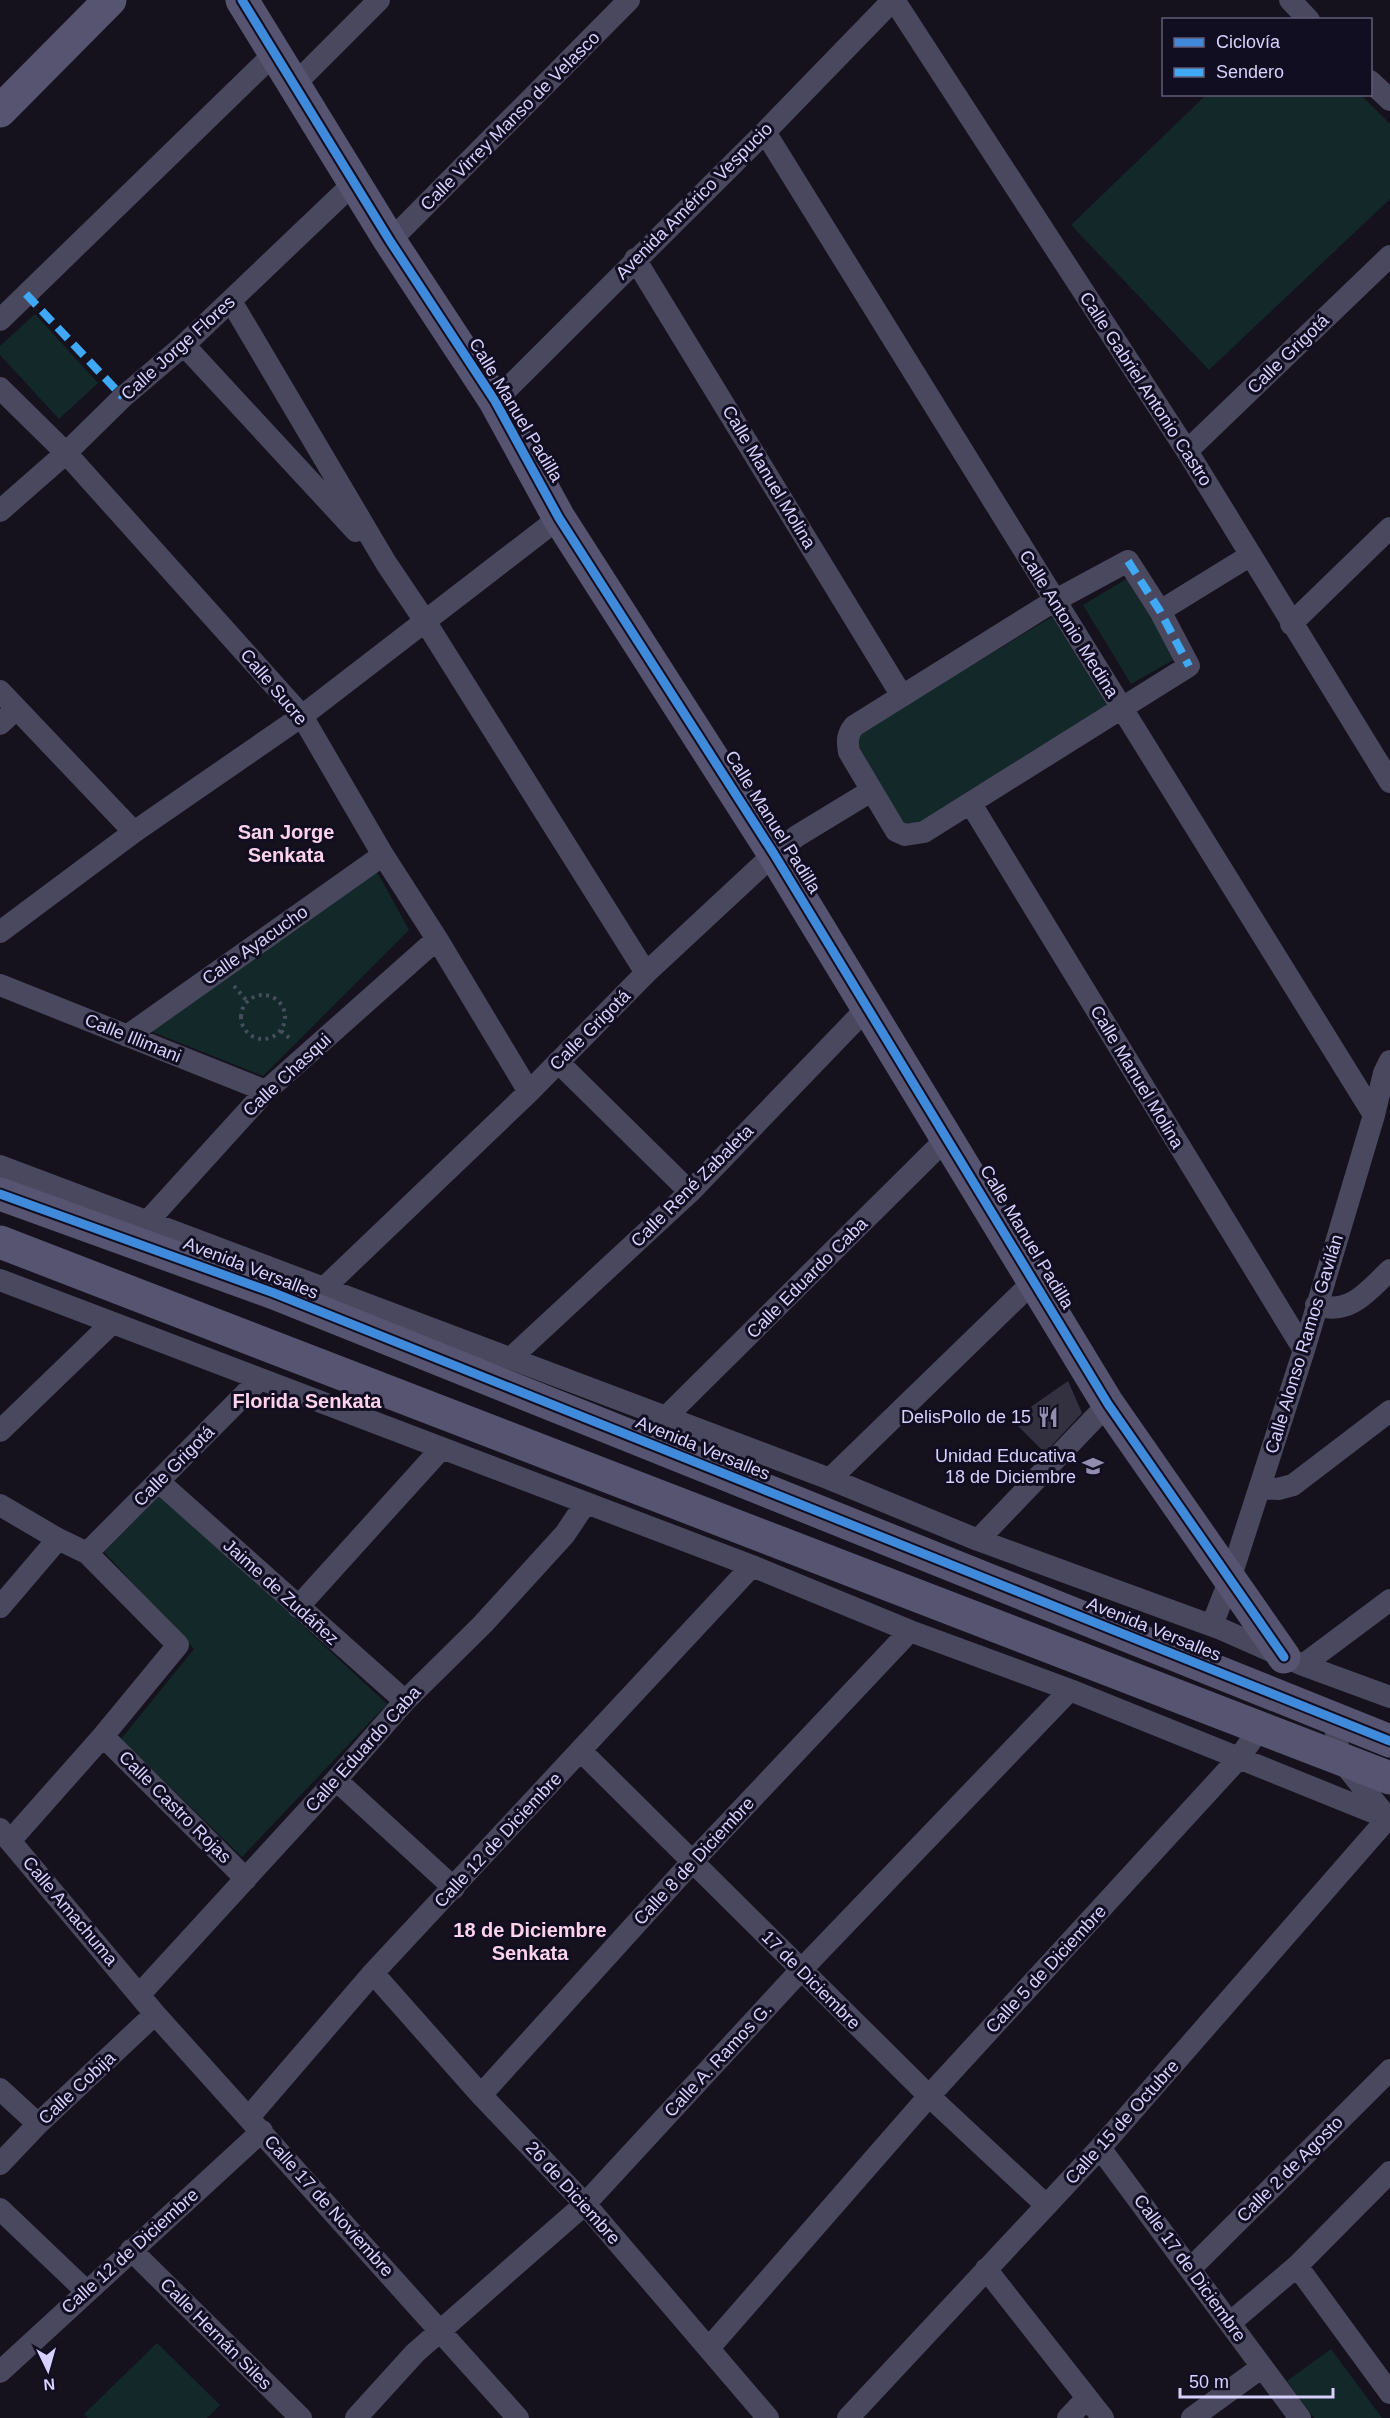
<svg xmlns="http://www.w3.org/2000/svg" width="1390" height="2418" viewBox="0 0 1390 2418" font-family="Helvetica,sans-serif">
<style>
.green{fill:#122829}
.building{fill:#33303f}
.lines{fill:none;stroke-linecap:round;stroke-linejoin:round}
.path{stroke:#454f5c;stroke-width:4;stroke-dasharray:3 4.5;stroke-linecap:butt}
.street{stroke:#4a485e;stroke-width:22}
.secondary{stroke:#565470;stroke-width:33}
.quiet{stroke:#3fa9f5;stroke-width:8;stroke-dasharray:15 8;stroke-linecap:butt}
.cycleway-casing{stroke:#120e21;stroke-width:13}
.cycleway{stroke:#408adc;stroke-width:9}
.labels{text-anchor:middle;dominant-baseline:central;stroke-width:6;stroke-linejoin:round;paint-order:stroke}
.street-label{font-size:18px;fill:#d7d1fd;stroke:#120e21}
.poi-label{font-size:18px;fill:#d7d1fd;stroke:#120e21;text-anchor:end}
.neighbourhood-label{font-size:20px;font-weight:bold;fill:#fdd3ec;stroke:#120e21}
</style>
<rect width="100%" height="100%" fill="#15121d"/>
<!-- green -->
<path class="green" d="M1206 95H1361L1390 124V199L1209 370 1071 225Z
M35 314 98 383 59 419 0 355V346Z
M1133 575 1182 655 1131 684 1083 605Z
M1052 617 1109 709 922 823 907 825 900 820 859 754 857 734Z
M375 868 409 930 263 1076 150 1031Z
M161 1494 387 1704 242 1857 121 1739 194 1649 104 1552Z
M157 2343 220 2405 207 2418H88L84 2414Z
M1331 2349 1382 2418H1314L1287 2381Z"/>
<!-- building -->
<path class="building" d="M1068 1381 1082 1413 1045 1453 1012 1420Z"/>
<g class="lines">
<!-- path -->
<path class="path" d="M234 986 247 1001
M241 1017a22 22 0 1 1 44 0a22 22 0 1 1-44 0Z
M281 1031 292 1040"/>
<!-- street -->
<path class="street" d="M894 0 1187 451 1390 782
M1290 0 1309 20
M1370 81 1390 100
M294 85 379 0
M765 132 1374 1115
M390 241 629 0
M635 259 902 696
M231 301 386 563 425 621 646 973
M0 320 275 53
M184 345 356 531
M0 388 66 453 302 716 383 855 437 939 529 1092
M495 401 765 132 893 0
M1187 451 1390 256
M0 511 66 453 123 397 184 345 355 182
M1128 561 1160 611 1189 666 924 832 905 835 896 831 849 752C847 741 847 735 854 726L1054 601Z
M1160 611 1251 555
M1291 624 1390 528
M0 691 134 832
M0 724 16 709
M971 804 1304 1350
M0 932 134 832 302 716 559 518
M0 985 266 1091
M127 1036 383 855
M558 1062 690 1192
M0 1166 830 1479 978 1540 1221 1629 1303 1665 1390 1697
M147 1222 266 1091 437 939
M0 1280 752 1566 910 1631 1070 1690 1390 1819
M324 1288 529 1092 646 973 774 854 797 836 871 791
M1316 1305C1350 1316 1368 1291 1390 1270
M511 1358 690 1192 868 1007
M666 1417 947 1138
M0 1431 112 1323
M830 1479 1034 1281
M158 1481 405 1701
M1260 1488 1278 1489 1293 1485 1390 1411
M0 1505 58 1539 87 1553 178 1645 103 1736 10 1841
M978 1540 1108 1404
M87 1553 260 1379
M0 1607 58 1539
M298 1607 441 1449
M1212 1625 1230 1579 1304 1350 1374 1115 1384 1073 1390 1061
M1303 1665 1390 1600
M1334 1720 1340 1759 1386 1816
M103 1736 246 1879
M581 1751 929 2096 1046 2205
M336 1780 454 1888
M0 1829 155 2014 518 2418
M373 1973 481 2095 585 2204 768 2418
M140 1994 336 1780 405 1701 483 1624 565 1534 585 1504
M0 2089 38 2124
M481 2095 692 1862 910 1631
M249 2117 373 1973 752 1566
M1100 2148 1300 2418
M0 2164 38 2124 155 2014
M0 2209 86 2291
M131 2250 301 2418
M1297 2266 1390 2393
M1191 2268 1390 2070
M986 2269 1103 2418
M1231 2322 1297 2266 1390 2172
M709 2348 929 2096 1239 1758 1260 1728
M0 2372 262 2131
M356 2418 415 2353 585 2204 801 1970 1070 1690
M848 2418 1100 2148 1388 1818
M1068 2418 1087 2398
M1192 2418 1262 2367"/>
<!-- secondary -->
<path class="secondary" d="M242 0 390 241 495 401 559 518 774 854 1108 1404 1284 1657
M0 111 110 0
M0 1194 274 1293 1390 1741
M0 1242 1390 1778"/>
<!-- quiet -->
<path class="quiet" d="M26 294 123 397
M1128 561 1160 611 1189 666"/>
<defs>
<path id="cycleway" d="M242 0 390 241 495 401 559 518 774 854 1108 1404 1284 1657
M0 1194 274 1293 1390 1741"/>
</defs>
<!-- cycleway casing -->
<use href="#cycleway" class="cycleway-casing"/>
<!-- cycleway -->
<use href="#cycleway" class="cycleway"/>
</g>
<!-- icons -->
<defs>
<symbol id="restaurant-bare" viewBox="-9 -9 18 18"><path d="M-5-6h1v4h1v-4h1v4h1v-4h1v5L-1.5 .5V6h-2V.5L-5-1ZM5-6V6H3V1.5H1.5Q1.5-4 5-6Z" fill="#938eaf" stroke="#120e21" stroke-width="2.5" paint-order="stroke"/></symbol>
<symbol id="school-bare" viewBox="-9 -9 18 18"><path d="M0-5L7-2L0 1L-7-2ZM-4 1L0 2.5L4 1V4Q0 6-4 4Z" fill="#938eaf" stroke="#120e21" stroke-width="2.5" paint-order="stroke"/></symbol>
</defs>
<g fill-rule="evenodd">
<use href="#restaurant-bare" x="1033" y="1402" width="30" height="30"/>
<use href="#school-bare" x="1078" y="1451" width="30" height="30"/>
</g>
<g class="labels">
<!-- street labels -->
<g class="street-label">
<text transform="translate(510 121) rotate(-45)">Calle Virrey Manso de Velasco</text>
<text transform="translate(694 201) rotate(-45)">Avenida Américo Vespucio</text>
<text transform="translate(178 348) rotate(-42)">Calle Jorge Flores</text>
<text transform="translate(1288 354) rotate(-44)">Calle Grigotá</text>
<text transform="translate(1146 389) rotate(57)">Calle Gabriel Antonio Castro</text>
<text transform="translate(516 410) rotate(59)">Calle Manuel Padilla</text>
<text transform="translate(769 477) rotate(59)">Calle Manuel Molina</text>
<text transform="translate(1069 624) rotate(58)">Calle Antonio Medina</text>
<text transform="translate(274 687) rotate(50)">Calle Sucre</text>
<text transform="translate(773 822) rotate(58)">Calle Manuel Padilla</text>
<text transform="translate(255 945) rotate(-35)">Calle Ayacucho</text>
<text transform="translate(590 1030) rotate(-45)">Calle Grigotá</text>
<text transform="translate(133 1038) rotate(22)">Calle Illimani</text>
<text transform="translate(287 1075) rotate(-43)">Calle Chasqui</text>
<text transform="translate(1137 1077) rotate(59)">Calle Manuel Molina</text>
<text transform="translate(692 1186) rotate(-45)">Calle René Zabaleta</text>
<text transform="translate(1027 1237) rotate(59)">Calle Manuel Padilla</text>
<text transform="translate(251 1268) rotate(21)">Avenida Versalles</text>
<text transform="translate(807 1278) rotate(-45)">Calle Eduardo Caba</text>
<text transform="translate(1304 1344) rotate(-73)">Calle Alonso Ramos Gavilán</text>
<text transform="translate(703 1448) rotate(22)">Avenida Versalles</text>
<text transform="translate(174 1466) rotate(-45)">Calle Grigotá</text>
<text transform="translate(281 1592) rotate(42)">Jaime de Zudáñez</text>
<text transform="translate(1154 1629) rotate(22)">Avenida Versalles</text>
<text transform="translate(363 1749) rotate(-48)">Calle Eduardo Caba</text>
<text transform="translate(175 1807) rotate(45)">Calle Castro Rojas</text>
<text transform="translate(498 1840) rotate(-47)">Calle 12 de Diciembre</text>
<text transform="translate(694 1861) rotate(-47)">Calle 8 de Diciembre</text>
<text transform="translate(70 1911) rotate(50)">Calle Amachuma</text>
<text transform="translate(1046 1969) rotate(-47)">Calle 5 de Diciembre</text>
<text transform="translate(811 1980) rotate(45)">17 de Diciembre</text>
<text transform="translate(718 2060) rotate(-47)">Calle A. Ramos G.</text>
<text transform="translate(77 2088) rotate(-43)">Calle Cobija</text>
<text transform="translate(1122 2122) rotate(-48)">Calle 15 de Octubre</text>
<text transform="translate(1290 2169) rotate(-45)">Calle 2 de Agosto</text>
<text transform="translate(573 2193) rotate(48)">26 de Diciembre</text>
<text transform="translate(329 2206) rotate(48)">Calle 17 de Noviembre</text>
<text transform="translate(130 2251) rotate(-42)">Calle 12 de Diciembre</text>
<text transform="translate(1190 2268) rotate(54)">Calle 17 de Diciembre</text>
<text transform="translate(216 2334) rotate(45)">Calle Hernán Siles</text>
</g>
<!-- poi labels -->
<g class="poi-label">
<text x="1031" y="1417">DelisPollo de 15</text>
<text x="1076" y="1456">Unidad Educativa<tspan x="1076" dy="21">18 de Diciembre</tspan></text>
</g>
<!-- neighbourhood labels -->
<g class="neighbourhood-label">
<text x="286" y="832">San Jorge<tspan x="286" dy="23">Senkata</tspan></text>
<text x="307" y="1401">Florida Senkata</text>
<text x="530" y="1930">18 de Diciembre<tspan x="530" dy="23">Senkata</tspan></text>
</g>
</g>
<!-- legend -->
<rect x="1162" y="18" width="210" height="78" fill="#120e21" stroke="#615c79" stroke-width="1.5"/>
<rect x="1174" y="38" width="30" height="9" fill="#408adc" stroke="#615c79" stroke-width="1.5"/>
<text x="1216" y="48" font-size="18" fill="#d7d1fd">Ciclovía</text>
<rect x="1174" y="68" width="30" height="9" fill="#3fa9f5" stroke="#615c79" stroke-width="1.5"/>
<text x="1216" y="78" font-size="18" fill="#d7d1fd">Sendero</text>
<!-- north arrow -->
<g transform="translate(48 2370) rotate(175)" stroke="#120e21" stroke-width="4.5" paint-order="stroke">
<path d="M0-4.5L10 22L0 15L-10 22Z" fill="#d7d1fd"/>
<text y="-9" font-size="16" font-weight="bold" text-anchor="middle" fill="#d7d1fd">N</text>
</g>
<!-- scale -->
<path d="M1180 2388v9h153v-9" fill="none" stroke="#d7d1fd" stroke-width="3"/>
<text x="1189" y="2388" font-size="18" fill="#d7d1fd" stroke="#120e21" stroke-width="4.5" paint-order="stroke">50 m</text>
</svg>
